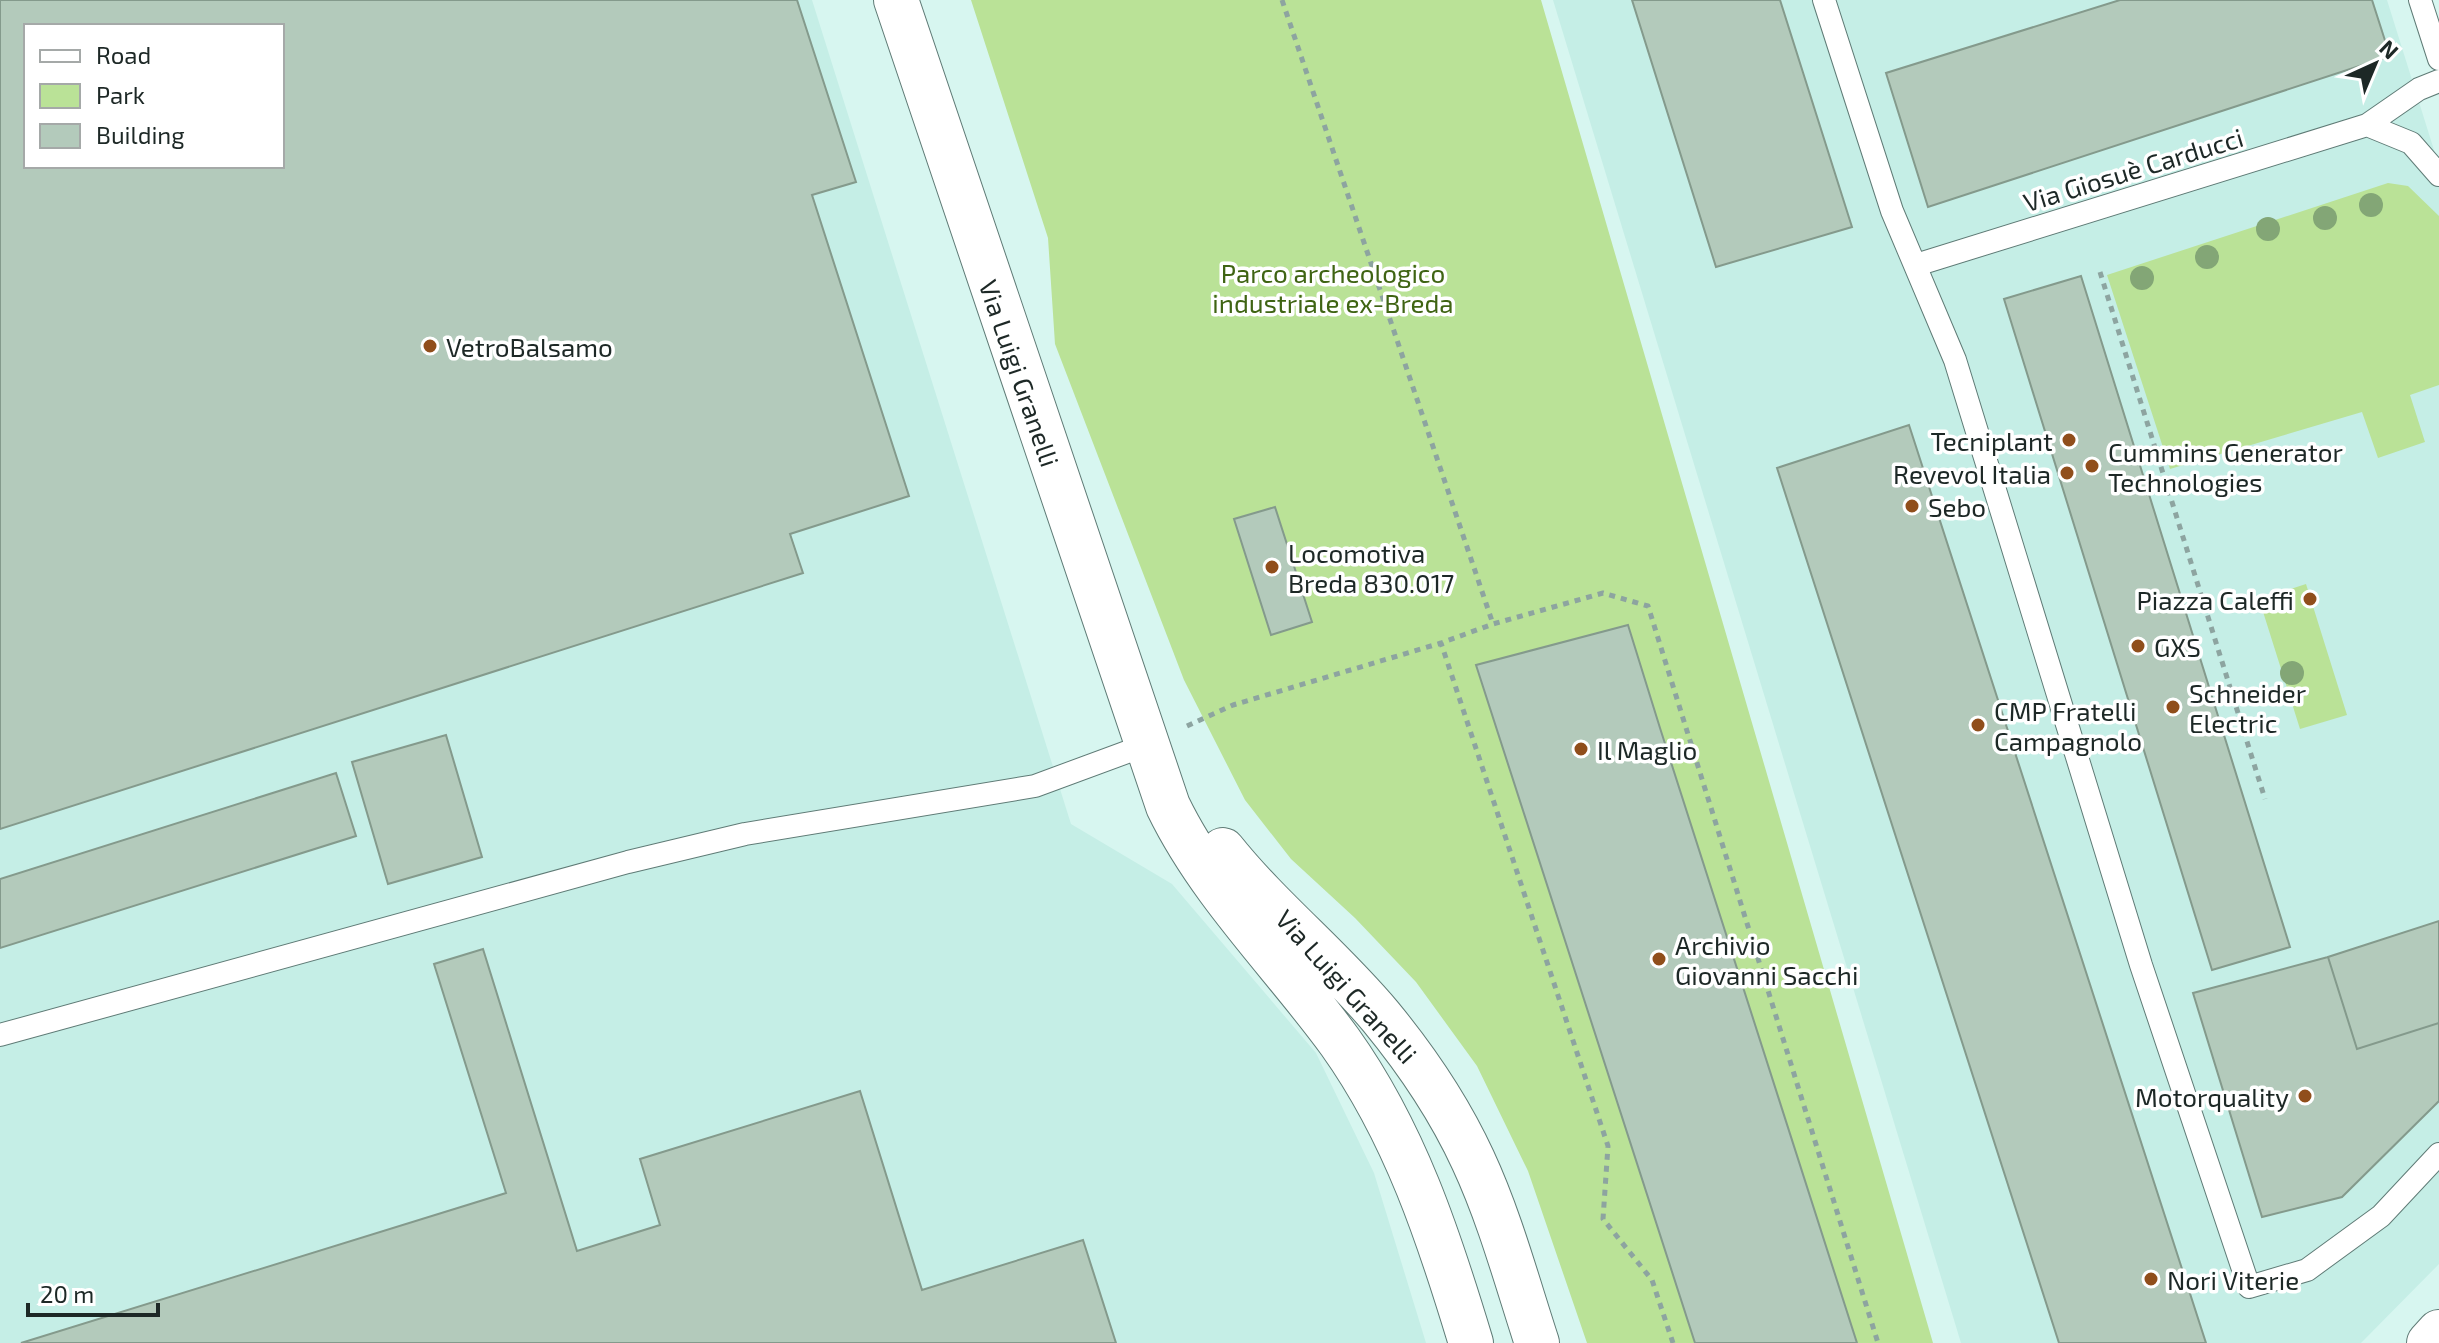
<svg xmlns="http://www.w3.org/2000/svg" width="2439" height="1343" viewBox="0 0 2439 1343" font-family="'Exo 2',sans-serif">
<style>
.built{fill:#c5eee6;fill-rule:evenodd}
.green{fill:#bae297}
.building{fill:#b3cabb;stroke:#849a8c;stroke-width:2;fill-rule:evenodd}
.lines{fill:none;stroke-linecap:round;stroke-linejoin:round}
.service-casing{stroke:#5f7b76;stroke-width:24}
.tertiary-casing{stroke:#5f7b76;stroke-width:46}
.path{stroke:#8da4a0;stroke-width:5;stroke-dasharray:6 6;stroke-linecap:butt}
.service{stroke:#fff;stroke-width:22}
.tertiary{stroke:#fff;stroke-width:44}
.tree{fill:#83a676}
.poi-dot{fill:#904e1b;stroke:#fff;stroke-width:3}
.labels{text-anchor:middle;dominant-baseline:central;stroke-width:7;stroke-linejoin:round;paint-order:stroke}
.street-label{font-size:26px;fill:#1d2826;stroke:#fff}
.park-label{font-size:26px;fill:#3f6413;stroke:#fff}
.poi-label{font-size:26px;fill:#1d2826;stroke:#fff;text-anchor:start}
</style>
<rect width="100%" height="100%" fill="#d7f6f0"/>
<!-- built -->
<path class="built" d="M0 0H812L1071 824 1172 884 1316 1053 1374 1173 1426 1343H0ZM26 26H282V166H26Z
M1553 0H2387L2439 166V1264L2361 1343H1961Z"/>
<!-- green -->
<path class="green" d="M971 0H1541L1933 1343H1587L1528 1171 1477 1066 1416 982 1355 918 1291 859 1245 800 1184 680 1055 344 1048 238Z
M2388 183 2408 186 2439 216V385L2410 395 2425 442 2378 458 2362 412 2170 469 2107 275Z
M2306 584 2347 715 2300 729 2259 599Z"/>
<!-- building -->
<path class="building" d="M0 0H797L856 182 812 195 909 496 790 534 803 573 0 829ZM26 26H282V166H26Z
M1632 0H1780L1852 227 1716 267Z
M2120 0H2372L2390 56 1928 207 1886 73Z
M2081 276 2290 947 2212 970 2004 299Z
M1909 425 2206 1343H2059L1777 468Z
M1275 507 1312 622 1271 635 1234 519Z
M1628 625 1660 728 1857 1343H1695L1476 665Z
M446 735 482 857 388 884 352 762Z
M336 773 356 836 0 948V879Z
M2439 921V1023L2357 1049 2328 957Z
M483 949 577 1251 660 1225 640 1159 860 1091 922 1290 1083 1240 1116 1343H21L506 1193 434 964Z
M2328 957 2357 1049 2439 1023V1101L2342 1197 2262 1217 2193 993Z"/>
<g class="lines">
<defs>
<path id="service" d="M1824 0 1892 211 1955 360 2141 965 2249 1287 2307 1270 2381 1216 2439 1154
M2420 0 2439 59
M2367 125 2411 143 2439 175
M1916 265 2367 125 2419 89 2439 81
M0 1035 628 862 745 834 1035 786 1146 745"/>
<path id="tertiary" d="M896 0 1168 806C1210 893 1284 965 1340 1042 1405 1133 1439 1237 1471 1343
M1223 850C1271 910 1332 958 1381 1017 1418 1062 1449 1108 1473 1160 1500 1218 1517 1282 1537 1343
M2429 1343 2439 1332"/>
</defs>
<!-- service casing -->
<use href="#service" class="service-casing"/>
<!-- tertiary casing -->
<use href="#tertiary" class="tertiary-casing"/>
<!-- path -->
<path class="path" d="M1282 0 1493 624
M2100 272 2265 799
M1187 726 1233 705 1441 643
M1673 1343 1652 1280 1603 1219 1608 1146 1441 643 1493 624 1603 593 1648 606 1878 1343"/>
<!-- service -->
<use href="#service" class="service"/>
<!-- tertiary -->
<use href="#tertiary" class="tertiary"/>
</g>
<!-- trees -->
<g class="tree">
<circle cx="2371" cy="205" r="12"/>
<circle cx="2325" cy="218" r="12"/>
<circle cx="2268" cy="229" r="12"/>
<circle cx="2207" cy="257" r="12"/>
<circle cx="2142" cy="278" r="12"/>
<circle cx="2292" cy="673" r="12"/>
</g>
<!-- markers -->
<g class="poi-dot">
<circle cx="430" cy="346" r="8"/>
<circle cx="2069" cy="440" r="8"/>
<circle cx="2092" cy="466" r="8"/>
<circle cx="2067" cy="473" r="8"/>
<circle cx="1912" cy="506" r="8"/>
<circle cx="1272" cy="567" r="8"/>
<circle cx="2310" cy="599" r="8"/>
<circle cx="2138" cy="646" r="8"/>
<circle cx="2173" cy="707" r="8"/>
<circle cx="1978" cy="725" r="8"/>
<circle cx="1581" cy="749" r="8"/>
<circle cx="1659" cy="959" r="8"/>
<circle cx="2305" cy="1096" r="8"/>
<circle cx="2151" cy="1279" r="8"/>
</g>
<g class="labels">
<!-- street labels -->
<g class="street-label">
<text transform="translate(2133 169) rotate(-17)">Via Giosuè Carducci</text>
<text transform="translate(1020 373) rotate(71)">Via Luigi Granelli</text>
<text transform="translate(1347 986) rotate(48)">Via Luigi Granelli</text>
</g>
<!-- park labels -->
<g class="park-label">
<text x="1333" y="272">Parco archeologico<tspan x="1333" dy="30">industriale ex-Breda</tspan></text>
</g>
<!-- poi labels -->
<g class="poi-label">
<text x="446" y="346">VetroBalsamo</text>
<text x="2053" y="440" text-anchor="end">Tecniplant</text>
<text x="2108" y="451">Cummins Generator<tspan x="2108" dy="30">Technologies</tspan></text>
<text x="2051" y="473" text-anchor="end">Revevol Italia</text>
<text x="1928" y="506">Sebo</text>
<text x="1288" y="552">Locomotiva<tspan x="1288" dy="30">Breda 830.017</tspan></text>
<text x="2294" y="599" text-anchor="end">Piazza Caleffi</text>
<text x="2154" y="646">GXS</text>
<text x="2189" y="692">Schneider<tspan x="2189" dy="30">Electric</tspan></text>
<text x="1994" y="710">CMP Fratelli<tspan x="1994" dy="30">Campagnolo</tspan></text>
<text x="1597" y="749">Il Maglio</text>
<text x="1675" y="944">Archivio<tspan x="1675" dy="30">Giovanni Sacchi</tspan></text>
<text x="2289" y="1096" text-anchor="end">Motorquality</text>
<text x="2167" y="1279">Nori Viterie</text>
</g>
</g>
<!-- legend -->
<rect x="24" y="24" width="260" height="144" fill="#ffffff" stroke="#a5a9a8" stroke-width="2"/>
<rect x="40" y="50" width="40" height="12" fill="#ffffff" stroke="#a5a9a8" stroke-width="2"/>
<text x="96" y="64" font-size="24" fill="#1d2826">Road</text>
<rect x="40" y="84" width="40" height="24" fill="#bae297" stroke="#a5a9a8" stroke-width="2"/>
<text x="96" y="104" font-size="24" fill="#1d2826">Park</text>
<rect x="40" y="124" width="40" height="24" fill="#b3cabb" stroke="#a5a9a8" stroke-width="2"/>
<text x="96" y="144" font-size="24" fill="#1d2826">Building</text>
<!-- north arrow -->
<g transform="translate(2375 64) rotate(44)" stroke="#ffffff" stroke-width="6" paint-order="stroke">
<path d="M0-6L14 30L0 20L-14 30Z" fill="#1d2826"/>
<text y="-12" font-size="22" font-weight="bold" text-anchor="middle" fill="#1d2826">N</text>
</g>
<!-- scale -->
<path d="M28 1303v12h130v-12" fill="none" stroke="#1d2826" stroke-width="4"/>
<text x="40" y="1303" font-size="24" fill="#1d2826" stroke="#ffffff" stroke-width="6" paint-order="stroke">20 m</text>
</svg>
